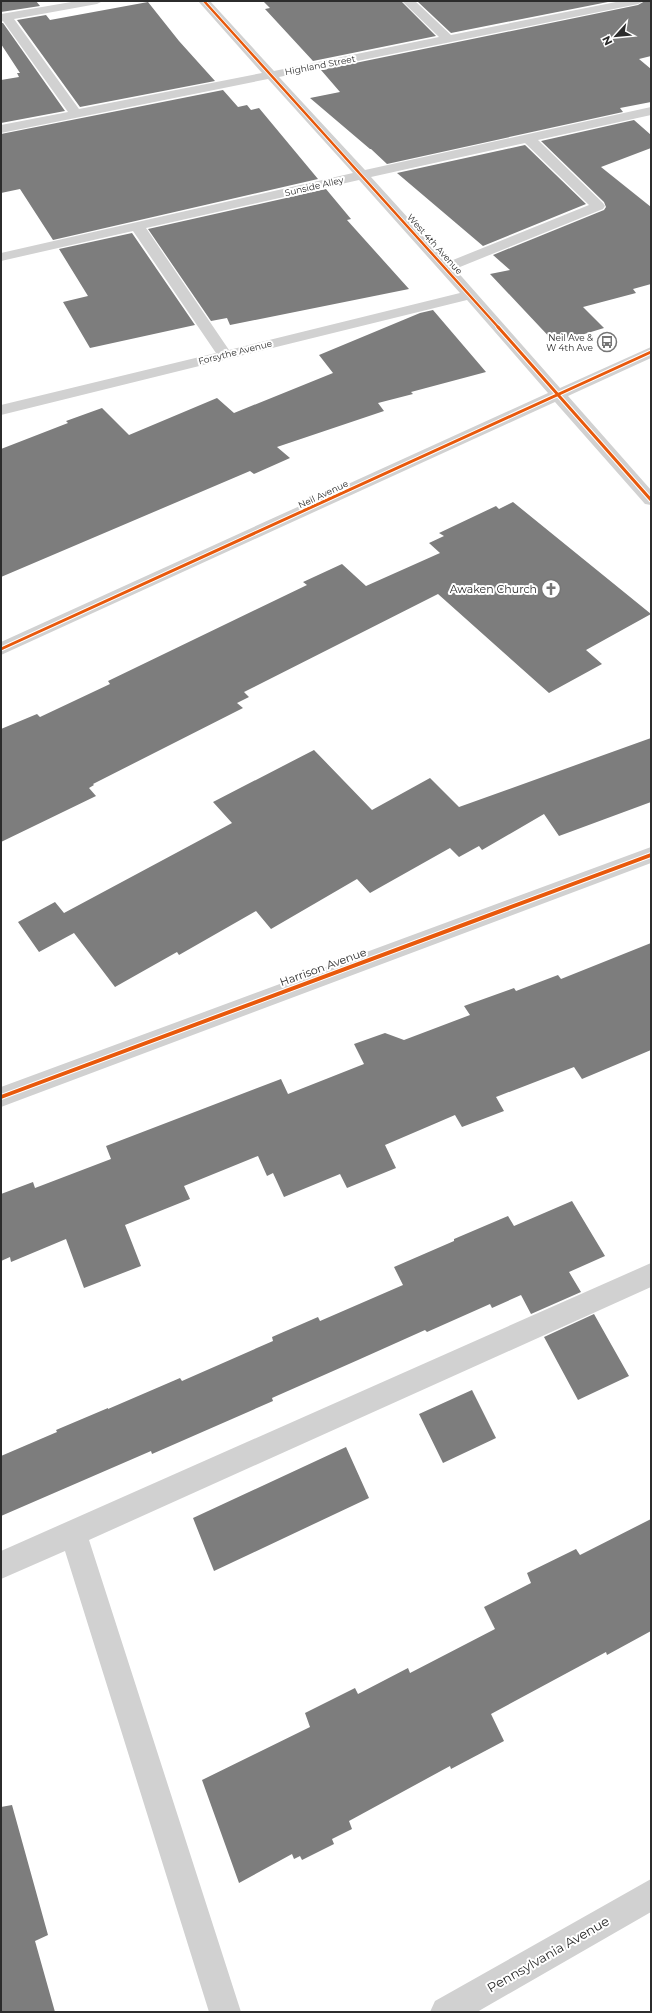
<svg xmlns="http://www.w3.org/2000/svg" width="652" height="2013" viewBox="0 0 652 2013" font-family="Montserrat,sans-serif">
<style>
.building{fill:#7d7d7d}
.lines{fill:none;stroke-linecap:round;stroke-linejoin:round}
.minor{fill:#d1d1d1;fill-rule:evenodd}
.cycleway-far2-casing{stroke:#fff;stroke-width:4}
.cycleway-far1-casing{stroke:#fff;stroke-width:5}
.cycleway-casing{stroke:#fff;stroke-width:6}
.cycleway-far2{stroke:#e8590c;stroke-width:2.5}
.cycleway-far1{stroke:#e8590c;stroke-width:3}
.cycleway{stroke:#e8590c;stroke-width:4}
.labels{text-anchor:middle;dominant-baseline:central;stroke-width:4;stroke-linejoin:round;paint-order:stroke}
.far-street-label{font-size:9px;fill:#2c2c2c;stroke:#fff}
.far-poi-label{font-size:9px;fill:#2c2c2c;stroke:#fff;text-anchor:end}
.poi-label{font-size:11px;fill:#2c2c2c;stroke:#fff;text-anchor:end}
.street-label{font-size:11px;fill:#2c2c2c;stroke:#fff}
.near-street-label{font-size:13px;fill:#2c2c2c;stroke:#fff}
</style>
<rect width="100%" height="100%" fill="#fff"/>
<!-- building -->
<path class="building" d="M1 1H36L40 6 1 12Z
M263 1H401L436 36 313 61 265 9 270 8Z
M417 1H613L451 33Z
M645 1H651V56L639 59 651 69V102L620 108 623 112 387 164 371 149H370L310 98 340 92 321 70 638 5Z
M148 2 179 41 215 81 80 107 17 20 46 15 50 20Z
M1 23H3L65 111 1 123V80L19 77 17 73H20L1 44Z
M223 90 238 107 247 105 251 110 259 108 318 179 53 240 20 189 1 193V134Z
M634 120 651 135V148L601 167 651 207V284L633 289 636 293 583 307 604 328 555 343 490 274 510 270 493 255 604 210 606 207 604 202 541 141Z
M525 145 586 204 483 246 397 173Z
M326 189 351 219 347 220 409 289 230 325 227 318 211 321 148 229Z
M132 233 195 325 90 348 63 302 88 296 59 249Z
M433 310 486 372 411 392 413 394 378 403 384 411 277 447 290 458 254 474 250 471 1 577V449L68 423 66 421 102 408 129 435 217 398 234 413 333 373 319 355 420 313Z
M513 502 651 614 586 650 602 664 549 693 438 594 244 692 249 697 237 703 243 708 93 784 94 785 89 788 96 796 1 842V729L37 714 40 717 110 684 108 681 307 585 303 582 342 564 366 586 440 553 429 543 444 536 439 533 496 506 499 509Z
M651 738V802L559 836 544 814 482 850 479 846 459 857 450 848 370 893 357 879 271 929 256 911 179 955 177 952 115 987 74 933 39 952 18 922 55 902 64 913 232 823 213 802 314 750 372 810 430 778 459 807Z
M651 943V1050L582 1079 574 1067 496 1097 504 1111 462 1127 455 1115 385 1145 396 1168 347 1188 340 1174 284 1197 273 1173 267 1176 258 1156 184 1186 190 1199 125 1225 141 1266 84 1288 66 1239 11 1262 10 1257 1 1261V1194L33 1182 35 1188 111 1159 106 1146 281 1079 288 1094 364 1064 354 1044 385 1033 404 1040 470 1015 464 1006 514 988 516 991 558 975 561 979Z
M572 1201 605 1256 569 1272 581 1292 531 1314 521 1295 492 1308 490 1304 427 1332 425 1330 358 1360 272 1398 273 1401 152 1454 151 1451 1 1516V1456L57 1432 56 1430 108 1408V1409L180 1378 182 1381 273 1341 272 1337 318 1317 320 1321 403 1285 394 1267 454 1241V1239L508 1216 514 1226Z
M594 1314 629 1376 578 1400 544 1337Z
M472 1390 496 1438 443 1463 419 1414Z
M346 1447 369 1498 214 1571 193 1518Z
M651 1519V1631L607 1655 606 1652 491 1714 504 1741 451 1769 450 1766 349 1821 352 1829 332 1839 334 1844 302 1860 300 1856 294 1859 292 1854 239 1883 202 1780 310 1727 305 1713 355 1688 358 1694 408 1668 410 1673 495 1629 484 1607 531 1583 527 1573 576 1549 580 1555Z
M12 1805 48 1935 35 1941 55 2012H1V1807Z"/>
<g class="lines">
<!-- minor -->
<path class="minor" d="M77 1H103L97 4 14 19 79 109 262 73 198 1H210L274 71 439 37 402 1H415L451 35 621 1H644L638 4 279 77 365 170 651 107V115L538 140 603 203 605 206 603 209 455 269 560 388 651 347V358L568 396 651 490V505L645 504 555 402 1 655V642L548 393 467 300 1 415V405L216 353 133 231 1 261V253L353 173 268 79 1 133V125L68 112 3 21 1 22V14ZM525 143 589 205 448 262 371 177ZM359 180 460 293 229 350 146 228Z
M651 847V863L1 1107V1087Z
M651 1263V1287L89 1540 241 2012H209L65 1551 1 1579V1551Z
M651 1879V1912L477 2012H430L435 2001Z"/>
<defs>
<path id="cycleway-far2" d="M204 1 499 328"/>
<path id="cycleway-far1" d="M498 327 651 500
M1 649 651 352"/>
<path id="cycleway" d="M1 1097 651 855"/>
</defs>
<!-- cycleway-far2 casing -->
<use href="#cycleway-far2" class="cycleway-far2-casing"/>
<!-- cycleway-far1 casing -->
<use href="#cycleway-far1" class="cycleway-far1-casing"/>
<!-- cycleway casing -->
<use href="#cycleway" class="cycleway-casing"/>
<!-- cycleway-far2 -->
<use href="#cycleway-far2" class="cycleway-far2"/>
<!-- cycleway-far1 -->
<use href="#cycleway-far1" class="cycleway-far1"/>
<!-- cycleway -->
<use href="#cycleway" class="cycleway"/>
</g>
<!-- icons -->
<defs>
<symbol id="bus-ring" viewBox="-11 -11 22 22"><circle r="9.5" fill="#fff" stroke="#767676" stroke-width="1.5"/><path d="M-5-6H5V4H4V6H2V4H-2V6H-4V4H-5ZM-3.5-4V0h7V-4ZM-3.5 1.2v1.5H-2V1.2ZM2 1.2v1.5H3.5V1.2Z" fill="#767676"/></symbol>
<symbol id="church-ring" viewBox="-11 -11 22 22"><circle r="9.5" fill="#fff" stroke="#767676" stroke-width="1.5"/><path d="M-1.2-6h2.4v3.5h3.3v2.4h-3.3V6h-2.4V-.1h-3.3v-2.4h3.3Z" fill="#767676"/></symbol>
</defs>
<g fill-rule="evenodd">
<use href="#bus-ring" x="596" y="331" width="22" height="22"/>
<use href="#church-ring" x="540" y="578" width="22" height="22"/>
</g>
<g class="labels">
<!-- far-street labels -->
<g class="far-street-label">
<text transform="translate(320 65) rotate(-11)">Highland Street</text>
<text transform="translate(314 186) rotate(-13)">Sunside Alley</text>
<text transform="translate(435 244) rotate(48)">West 4th Avenue</text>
<text transform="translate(235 352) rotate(-14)">Forsythe Avenue</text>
<text transform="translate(323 494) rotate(-25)">Neil Avenue</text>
</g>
<!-- far-poi labels -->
<g class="far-poi-label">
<text x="593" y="337">Neil Ave &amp;<tspan x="593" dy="10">W 4th Ave</tspan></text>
</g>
<!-- poi labels -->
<g class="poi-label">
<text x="537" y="589">Awaken Church</text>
</g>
<!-- street labels -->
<g class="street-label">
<text transform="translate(323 967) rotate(-20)">Harrison Avenue</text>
</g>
<!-- near-street labels -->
<g class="near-street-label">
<text transform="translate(548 1954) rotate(-30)">Pennsylvania Avenue</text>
</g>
</g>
<!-- border -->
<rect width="652" height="2013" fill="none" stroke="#2c2c2c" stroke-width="4"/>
<!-- north arrow -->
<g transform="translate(616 36) rotate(243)" stroke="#ffffff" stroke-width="3" paint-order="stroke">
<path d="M0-3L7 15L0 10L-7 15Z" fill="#2c2c2c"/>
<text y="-6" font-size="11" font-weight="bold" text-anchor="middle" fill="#2c2c2c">N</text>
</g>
</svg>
